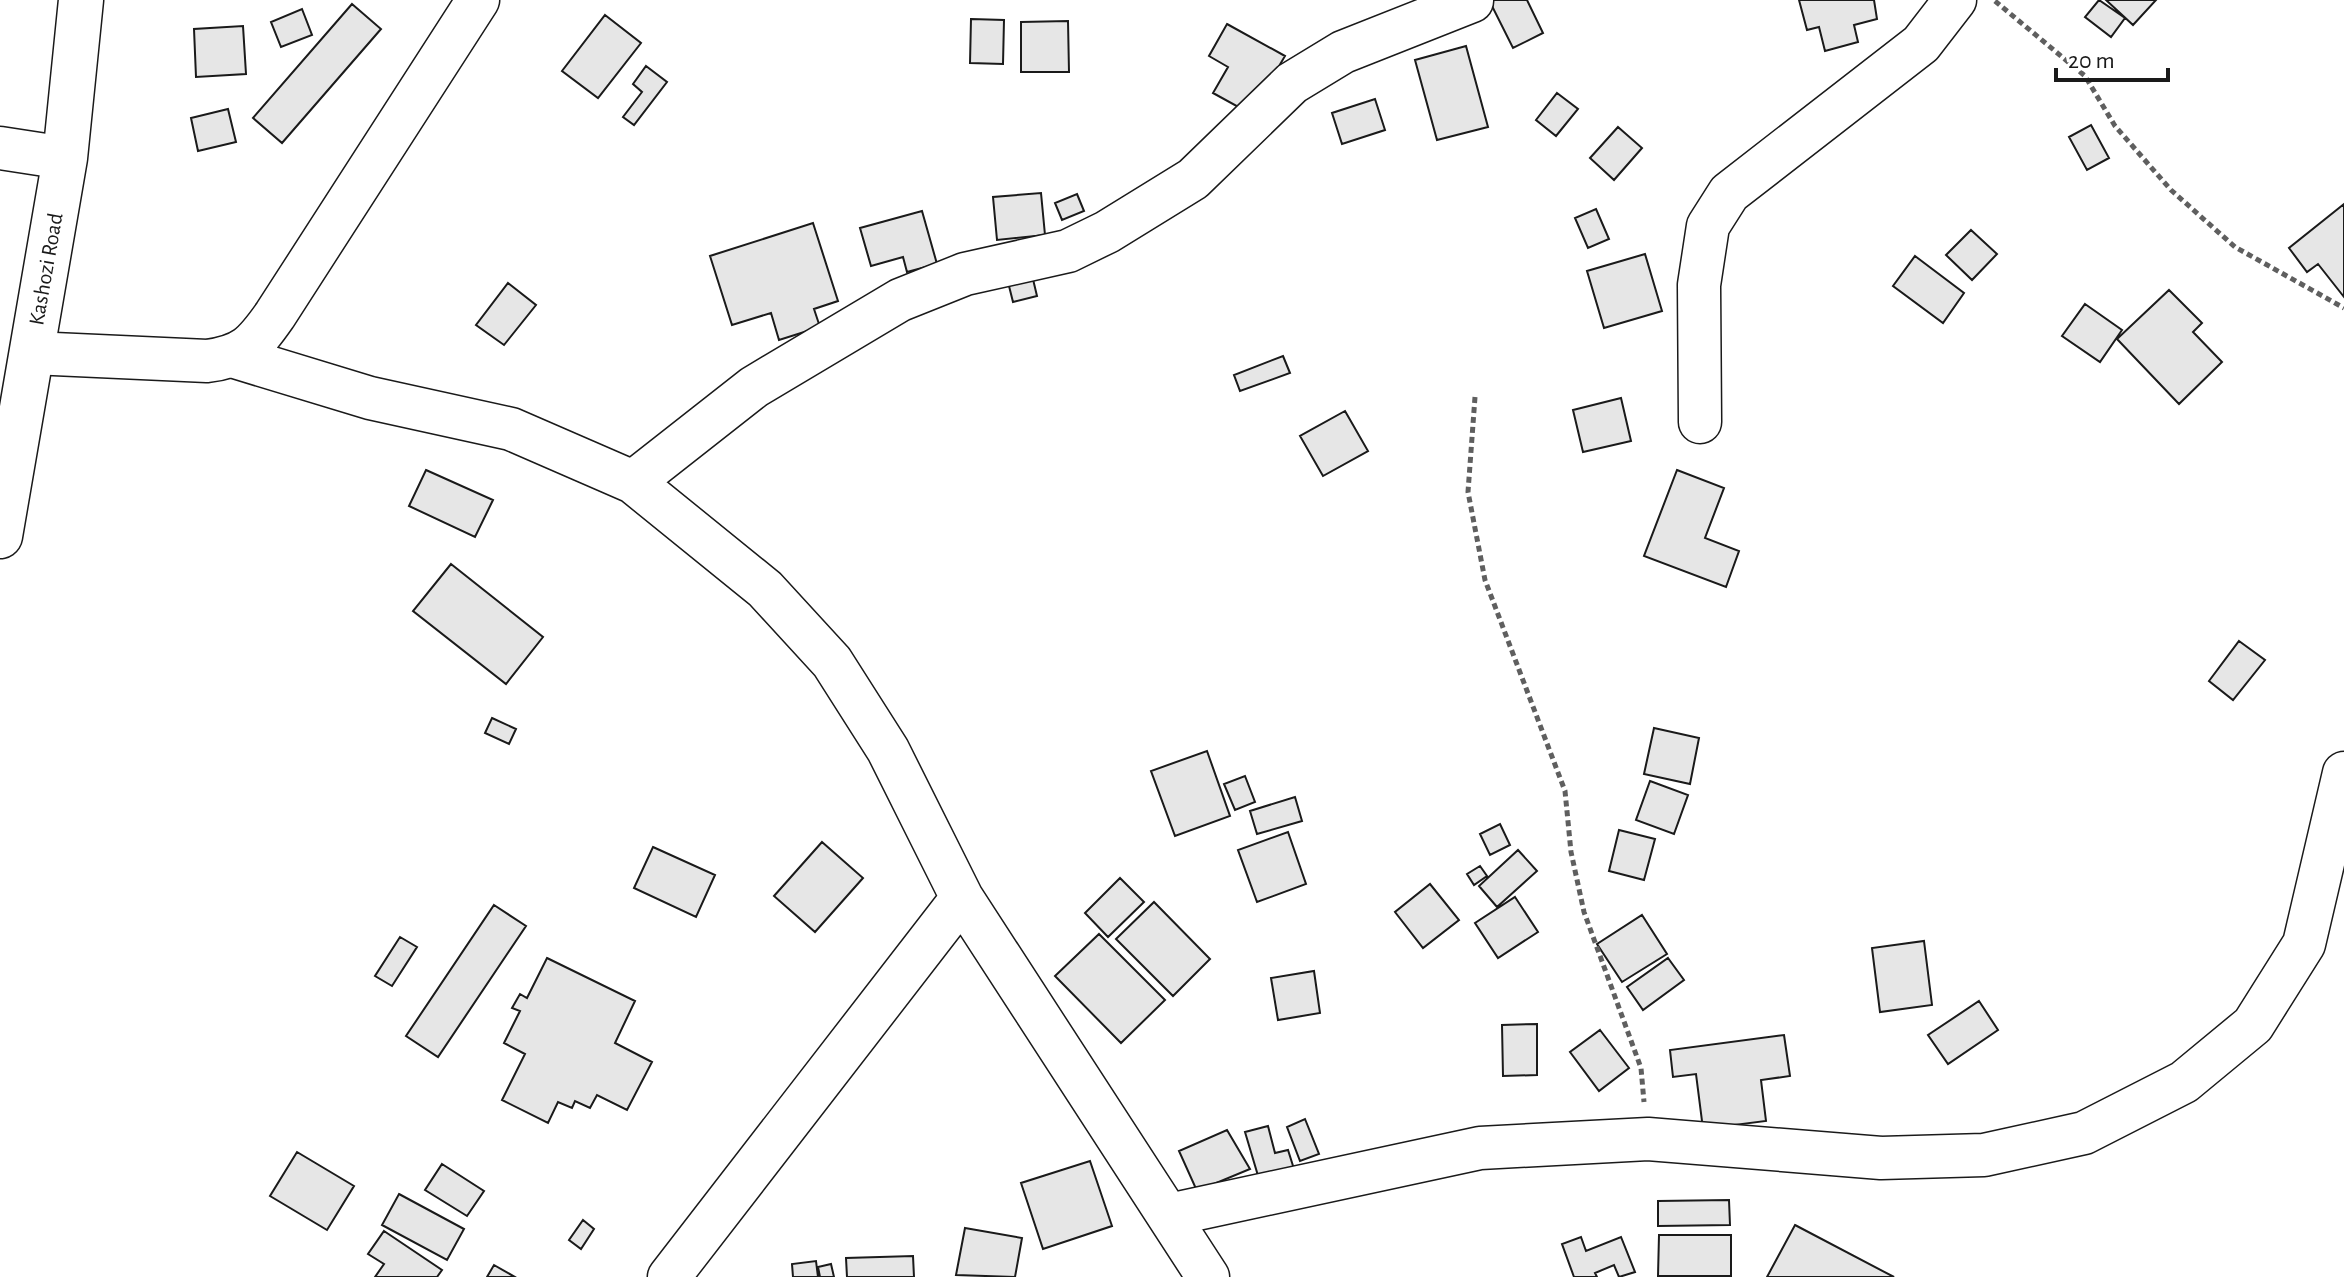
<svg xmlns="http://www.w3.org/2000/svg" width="2344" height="1277" viewBox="0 0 2344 1277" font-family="'Alegreya Sans',sans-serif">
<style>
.building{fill:#e6e6e6;stroke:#1a1a1a;stroke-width:2}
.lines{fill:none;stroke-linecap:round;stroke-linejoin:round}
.minor-casing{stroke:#1a1a1a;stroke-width:45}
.major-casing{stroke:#1a1a1a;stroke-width:47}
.path{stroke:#5f5f5f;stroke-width:5;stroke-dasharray:6 4;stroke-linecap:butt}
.minor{stroke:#fff;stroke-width:42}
.major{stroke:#fff;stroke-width:44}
.labels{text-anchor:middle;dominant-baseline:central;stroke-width:6;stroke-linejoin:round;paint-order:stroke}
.street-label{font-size:22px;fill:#1a1a1a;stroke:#fff}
</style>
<rect width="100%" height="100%" fill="#fff"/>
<!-- building -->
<path class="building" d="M1489 0H1527L1543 33 1513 48Z
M1799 0H1874L1877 19 1854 25 1858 42 1825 51 1819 27 1807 30Z
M2099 0 2125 18 2111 37 2085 17Z
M2106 0H2156L2133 25Z
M352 4 381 29 282 143 253 118Z
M302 9 312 35 281 47 271 22Z
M605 15 641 43 598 98 562 71Z
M971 19 1004 20 1003 64 970 63Z
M1068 21 1069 72H1021V22Z
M1227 24 1285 56 1251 114 1213 93 1228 67 1209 56Z
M243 26 246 74 196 77 194 29Z
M1466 46 1488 127 1437 140 1415 60Z
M646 66 667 82 634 125 623 117 642 92 633 84Z
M1557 93 1578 109 1556 136 1536 120Z
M1375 99 1385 130 1342 144 1332 113Z
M228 109 236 142 198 151 191 118Z
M2091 125 2109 158 2087 170 2069 137Z
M1618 127 1642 148 1614 180 1590 158Z
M1041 193 1045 235 997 240 993 197Z
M1077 194 1084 211 1062 220 1055 203Z
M2344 204V297L2318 264 2307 272 2289 248Z
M1596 209 1609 239 1588 248 1575 218Z
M922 211 937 264 907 272 903 257 871 266 860 228Z
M813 223 838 301 814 309 820 327 779 340 771 313 732 325 710 256Z
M1971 230 1997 254 1972 280 1946 255Z
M1645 254 1662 311 1604 328 1587 271Z
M1915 256 1964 293 1943 323 1893 286Z
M1032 275 1037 296 1013 302 1008 282Z
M508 283 536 305 504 345 476 325Z
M2169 290 2202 323 2193 332 2222 362 2179 404 2117 339Z
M2085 304 2122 330 2100 362 2062 336Z
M1283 356 1290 373 1240 391 1234 375Z
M1621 398 1631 441 1583 452 1573 410Z
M1345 411 1368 451 1323 476 1300 436Z
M426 470 493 500 475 537 409 506Z
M1677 470 1724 488 1705 538 1739 551 1726 587 1644 556Z
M451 564 543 637 506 684 413 611Z
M2239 641 2265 660 2233 700 2209 681Z
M492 718 516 729 509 744 485 733Z
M1654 728 1699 738 1690 784 1644 774Z
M1207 751 1230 816 1175 836 1151 771Z
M1245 776 1255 802 1235 810 1224 784Z
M1650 781 1688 795 1674 834 1636 820Z
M1295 797 1302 821 1257 834 1250 811Z
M1500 824 1510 845 1490 855 1480 834Z
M1619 830 1655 839 1644 880 1609 871Z
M1288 832 1306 884 1257 902 1238 850Z
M822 842 863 878 815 932 774 896Z
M653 847 715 875 696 917 634 888Z
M1518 850 1537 871 1497 907 1479 886Z
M1480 866 1487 876 1474 885 1467 874Z
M1120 878 1144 902 1108 937 1085 913Z
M1430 884 1459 920 1423 948 1395 912Z
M1515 897 1538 932 1498 958 1475 923Z
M1154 902 1210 959 1173 996 1116 939Z
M494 905 526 926 438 1057 406 1036Z
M1642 915 1667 954 1622 982 1597 944Z
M1099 934 1165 1000 1121 1043 1055 976Z
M400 937 417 947 392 986 375 976Z
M1924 941 1932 1005 1880 1012 1872 948Z
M547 958 635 1001 615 1043 652 1062 627 1110 597 1095 590 1108 575 1101 572 1108 558 1102 548 1123 502 1100 525 1054 504 1043 520 1011 512 1008 520 994 527 998Z
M1668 958 1684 980 1643 1010 1627 987Z
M1314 971 1320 1013 1278 1020 1271 978Z
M1979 1001 1998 1030 1948 1064 1928 1035Z
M1537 1024V1075L1503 1076 1502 1025Z
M1600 1030 1629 1068 1599 1091 1570 1052Z
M1784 1035 1790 1076 1761 1080 1766 1121 1703 1129 1696 1074 1673 1077 1670 1050Z
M1305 1119 1319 1154 1300 1161 1287 1127Z
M1268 1126 1275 1153 1288 1150 1294 1169 1259 1179 1245 1132Z
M1227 1130 1250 1169 1197 1191 1179 1151Z
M297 1152 354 1186 327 1230 270 1196Z
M1090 1161 1112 1226 1043 1249 1021 1183Z
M442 1164 484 1191 467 1216 425 1190Z
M399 1194 464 1229 447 1260 382 1225Z
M1729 1200 1730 1225 1658 1226V1201Z
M583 1220 594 1229 581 1249 569 1240Z
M1795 1225 1894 1277H1767Z
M965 1228 1022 1238 1015 1277 956 1275Z
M384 1231 442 1270 437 1277H375L384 1264 368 1254Z
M1659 1235H1731V1276H1658Z
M1581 1237 1586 1251 1621 1237 1635 1272 1619 1277 1614 1265 1595 1273 1597 1277H1574L1562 1244Z
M913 1256 914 1277H847L846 1258Z
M816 1261 818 1277H793L792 1264Z
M831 1264 834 1277H820L818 1267Z
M494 1265 515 1277H487Z"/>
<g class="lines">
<defs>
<path id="minor" d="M0 148 65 158
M32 353 207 361C244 356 254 345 275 315L478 0
M235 357 370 398 511 429 633 482 765 589 832 662 888 750 962 898 1208 1277
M1700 422 1699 285 1708 226 1729 193 1921 44 1955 0
M633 482 754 387 900 300 965 274 1068 251 1107 232 1193 179 1292 83 1343 52 1472 1
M1169 1215 1480 1148 1648 1139 1881 1158 1984 1155 2084 1133 2184 1082 2253 1025 2304 944 2344 773
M669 1277 962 898"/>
<path id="major" d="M0 536 65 158 81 0"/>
</defs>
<!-- minor casing -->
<use href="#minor" class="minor-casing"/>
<!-- major casing -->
<use href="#major" class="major-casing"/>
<!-- path -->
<path class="path" d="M1995 1 2085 76 2115 126 2171 190 2235 247 2344 308
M1475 397 1468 492 1485 580 1565 791 1571 852 1584 912 1641 1068 1644 1102"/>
<!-- minor -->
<use href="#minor" class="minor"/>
<!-- major -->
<use href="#major" class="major"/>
</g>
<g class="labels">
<!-- street labels -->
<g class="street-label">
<text transform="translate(46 269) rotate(-80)">Kashozi Road</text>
</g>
</g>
<!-- scale -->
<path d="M2056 68v12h112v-12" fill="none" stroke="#1a1a1a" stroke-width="4"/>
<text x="2068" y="68" font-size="24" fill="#1a1a1a" stroke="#ffffff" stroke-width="6" paint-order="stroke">20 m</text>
</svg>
